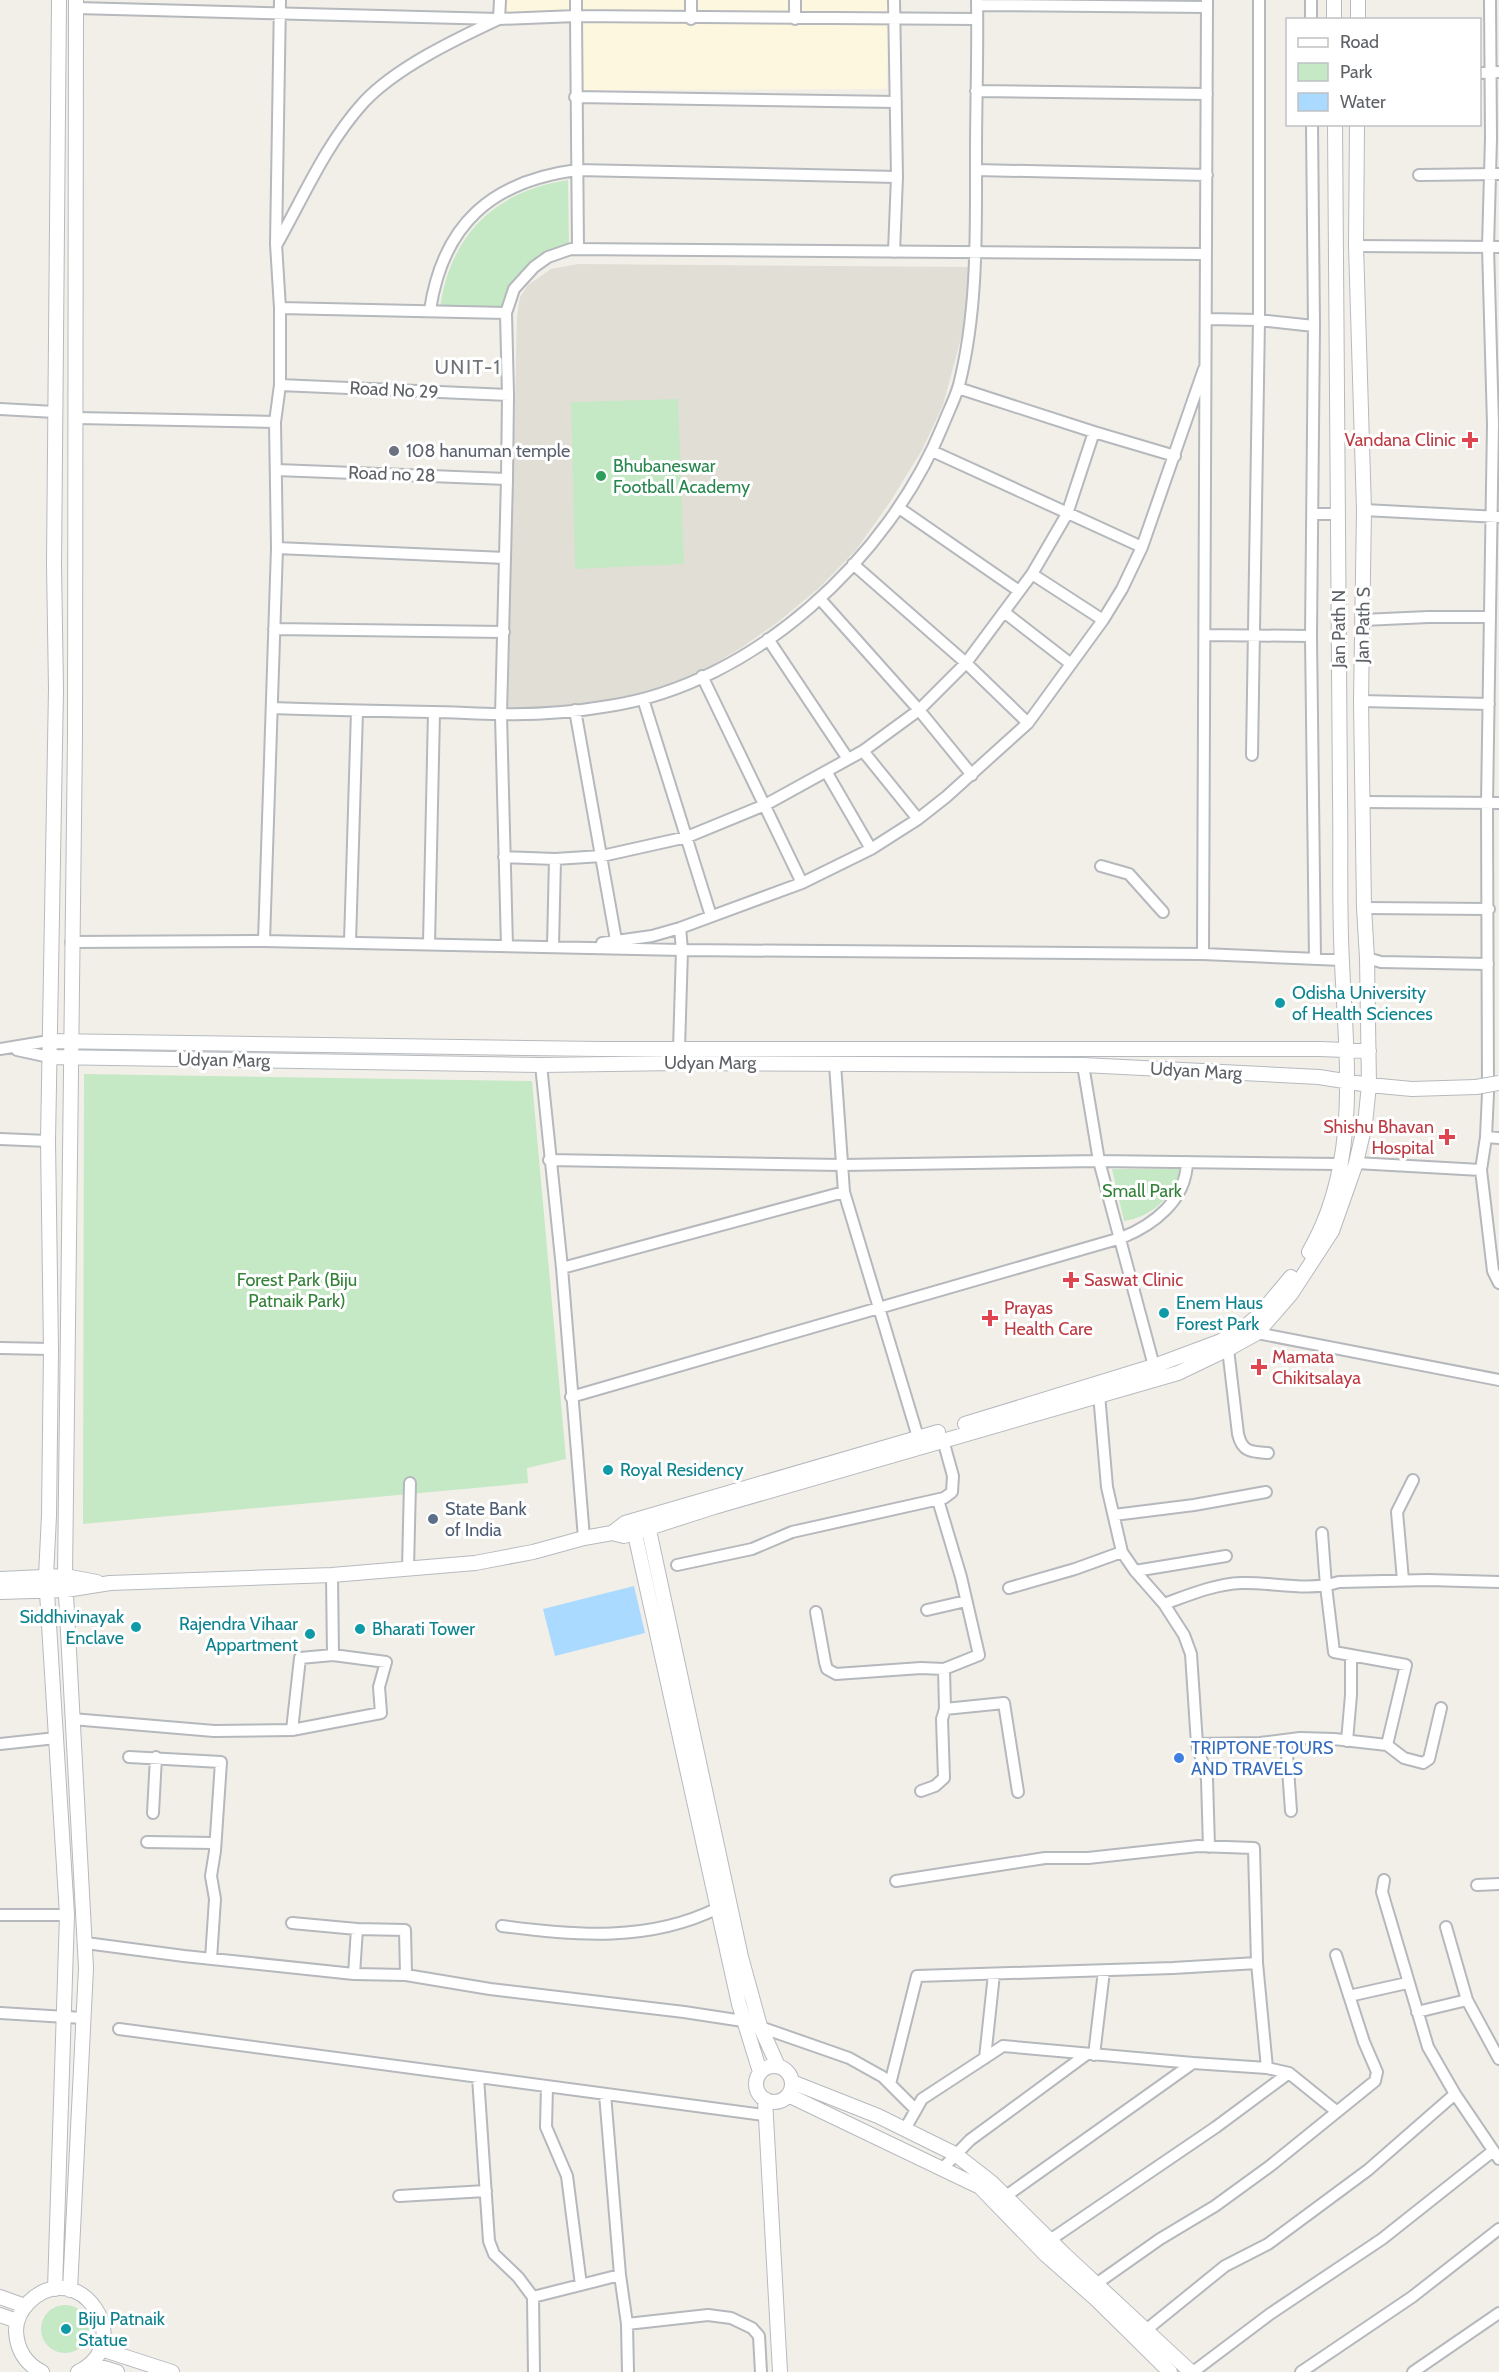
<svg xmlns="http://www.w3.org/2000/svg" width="1499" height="2372" viewBox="0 0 1499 2372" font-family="Cabin,sans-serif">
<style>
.commercial{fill:#fef7e0}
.education{fill:#e1ded6}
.green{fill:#c5e8c5}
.water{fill:#aadaff}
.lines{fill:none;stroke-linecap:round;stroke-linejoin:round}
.street-casing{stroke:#b5b8bc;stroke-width:14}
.secondary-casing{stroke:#b6babf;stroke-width:16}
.street{stroke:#fff;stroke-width:10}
.secondary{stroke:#fff;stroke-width:14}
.secondary-bridge-casing{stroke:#b6babf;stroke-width:16;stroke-linecap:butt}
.secondary-bridge{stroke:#fff;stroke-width:14}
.health-dot{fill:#e0444e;stroke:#fff;stroke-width:2}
.worship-dot{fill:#6b7280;stroke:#fff;stroke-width:2}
.leisure-dot{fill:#2e9e5b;stroke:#fff;stroke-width:2}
.culture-dot{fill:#0f9aa8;stroke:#fff;stroke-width:2}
.service-dot{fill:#5c6f8a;stroke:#fff;stroke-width:2}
.shop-dot{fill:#3f7fe0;stroke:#fff;stroke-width:2}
.labels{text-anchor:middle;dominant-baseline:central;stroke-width:6;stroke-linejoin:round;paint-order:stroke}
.street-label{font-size:18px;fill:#5f6368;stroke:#fff}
.health-label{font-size:18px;fill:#be3a42;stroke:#fff;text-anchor:start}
.worship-label{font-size:18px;fill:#5b616d;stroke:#fff;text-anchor:start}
.leisure-label{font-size:18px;fill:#27864d;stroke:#fff;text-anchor:start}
.culture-label{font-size:18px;fill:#0d838f;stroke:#fff;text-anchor:start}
.park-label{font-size:18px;fill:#348238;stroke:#fff}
.service-label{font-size:18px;fill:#4e5e75;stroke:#fff;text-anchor:start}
.shop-label{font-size:18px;fill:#366cbe;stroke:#fff;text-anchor:start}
.neighbourhood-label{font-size:20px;letter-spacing:1.5px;fill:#70757a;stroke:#fff}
</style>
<rect width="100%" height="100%" fill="#f1efe8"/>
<!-- commercial -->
<path class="commercial" d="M507 0H888L887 89 580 90 582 16 507 13Z"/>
<!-- education -->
<path class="education" d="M578 264 969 267 964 327 943 405 922 450 890 502 856 550 819 588 778 622 741 648 706 669 669 684 629 696 584 706 508 712 517 316 520 297 528 285 551 269Z"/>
<!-- green -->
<path class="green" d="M568 180 569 247C525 260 521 268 502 309L440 308C450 235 495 191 568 180Z
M678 399 684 564 575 569 571 402Z
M84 1074 532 1081 566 1459 527 1468 528 1483 83 1524Z
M1112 1169H1180C1174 1196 1152 1217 1124 1221Z
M41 2329a24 24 0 1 1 48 0a24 24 0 1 1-48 0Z"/>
<!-- water -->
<path class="water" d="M634 1586 645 1633 555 1656 543 1609Z"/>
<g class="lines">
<defs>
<path id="street" d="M795 0V19
M1311 0V20
M1490 0 1491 138 1488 247 1493 424 1487 803 1488 1093 1486 1137 1481 1170 1493 1271 1499 1283
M977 5 1207 7
M76 8 499 19 576 16V0
M691 19V0
M1480 73 1499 72
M976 91 1207 94
M575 97 896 102
M1312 124 1314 326 1311 636 1315 959
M976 170 1207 175
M1419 175 1499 174
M277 244C304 196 326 144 363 103 395 68 456 39 499 19L500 0
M1356 246 1499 247
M578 249 576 16 976 19
M894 252 897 177 894 0
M280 308 506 313
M430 310C443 224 492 181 577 170L897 177
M1207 319 1259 320 1314 326
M280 385 508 395
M0 409 55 412
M76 418 275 422
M1094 432 1175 456
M932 451 1142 547
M277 470 507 479
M899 508 1019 591
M1364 510 1499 517
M1313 514H1338
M277 548 505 558
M853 564 966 663 1028 723
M1032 574 1103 620
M820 599 919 710 972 775
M1004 612 1071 664
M1363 620 1428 617H1490
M274 629 504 632
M1205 635 1311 636
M768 639 848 759
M702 676 802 883
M643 699 711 916
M1361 701 1489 704
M272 708C325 710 378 711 432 712 454 712 477 714 499 714 535 715 574 712 609 706 754 684 889 558 943 425 948 412 955 399 959 385 978 310 976 231 976 153 976 102 978 51 977 0
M575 710 616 940
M863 751 918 819
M1252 755 1259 320V0
M827 773 871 849
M1364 802 1499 803
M504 857 555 859 602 856 687 837 765 805 863 751 919 710 966 663 1032 574 1067 514 1094 432 958 388
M1101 866 1129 874 1163 912
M1364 908 1489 909
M264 941 277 548 275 422 280 385V308L276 244 280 0
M71 942 264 941 682 950 1203 954 1342 960
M350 942 357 711
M429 943 434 712
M602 943 652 936 680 928 802 883 871 849 918 819 946 797 1028 723 1103 620 1122 589 1142 547 1204 369
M507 946 501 715 507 479 508 395 506 313 514 289 534 267 548 257 571 249 1204 254
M553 946 555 859
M1203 954 1207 0
M1367 958 1381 962 1488 964
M0 1049 49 1041
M679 1049 682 950 680 928
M17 1050 49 1057
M835 1064 844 1192 918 1437
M541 1065 562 1268 584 1538
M1083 1065 1099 1161 1154 1366
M1486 1137 1499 1138
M0 1139 48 1141
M549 1160 842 1165 1099 1161 1340 1164
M1356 1163 1481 1170
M562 1268 844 1192
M1257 1333 1499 1380
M1225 1345 1228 1349 1238 1434C1242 1452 1251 1452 1268 1453
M0 1348 51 1349
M1099 1394 1107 1487 1122 1552 1135 1571 1164 1604 1184 1635 1191 1654 1197 1744 1207 1779 1209 1847
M571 1397 1121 1238C1154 1225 1186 1200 1187 1162
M1114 1515 1194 1505 1266 1492
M677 1565 752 1549 792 1532 944 1498 952 1492 953 1476 943 1440
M408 1569 410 1483
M1135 1571 1226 1556
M1403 1580 1397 1512 1413 1480
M1009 1588 1075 1569 1122 1552
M1164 1604C1189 1595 1215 1584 1241 1583 1274 1582 1307 1592 1339 1582L1428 1580 1499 1582
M927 1610 966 1601
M816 1612 825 1662 827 1669 836 1674 921 1668 944 1669 979 1655 961 1577 938 1500
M944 1669 945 1709 1004 1703 1018 1792
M72 1719 214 1731 292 1730 300 1658 333 1655 332 1575
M292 1730 381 1713 379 1687 386 1662 333 1655
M1286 1740 1291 1811
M1347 1741 1351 1695V1655
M0 1744 56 1738
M1197 1744 1260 1743 1300 1738 1334 1739 1387 1745 1406 1665 1334 1652 1326 1586 1322 1533
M1387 1745 1404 1758 1423 1763 1429 1759 1441 1708
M129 1757 221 1762 215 1851 211 1876 215 1899 211 1959
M921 1791 935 1786 944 1778 942 1719 945 1709
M153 1813 156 1757
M147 1842 214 1843
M1384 1880 1382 1892 1428 2047 1455 2094
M896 1881 1045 1858H1088L1198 1846 1254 1848 1257 1963
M1477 1885 1499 1884
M0 1915H67
M292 1923 357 1929
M502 1926C575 1936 650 1942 718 1908
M1446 1927 1467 2000 1499 2059
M86 1943 184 1956 354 1974 406 1975 490 1989 684 2012 743 2021 849 2058 883 2077 916 2110
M354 1974 357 1929 405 1930 406 1975
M1349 1996 1407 1983
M1417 2012 1467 2000
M0 2013 83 2018
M119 2029 764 2115
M1094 2055 1104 1971
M985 2058 994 1974
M1289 2073 1336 2111
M478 2077 489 2241 494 2254 518 2277 533 2297 534 2372
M890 2084 917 1976 1173 1968 1257 1963 1267 2068
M547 2086 546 2127 567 2176 581 2285
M905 2129 922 2099 1003 2046 1193 2063
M942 2169 970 2140 1087 2054
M399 2196 486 2191
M1006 2196 1193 2063 1267 2068 1289 2073 1216 2127 1050 2240
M620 2275 627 2324 628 2372
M1096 2284 1160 2239 1215 2206 1270 2166 1375 2081 1377 2072 1364 2042 1336 1955
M533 2297 620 2275 605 2094
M627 2324 708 2315 731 2318 752 2328 759 2336 761 2372
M1146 2330 1225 2266 1268 2244 1368 2170 1455 2094 1499 2159
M1193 2372 1270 2314 1382 2239 1493 2151
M1301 2372 1412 2297 1499 2229
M1413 2372 1499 2313"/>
<path id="secondary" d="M1334 0V20
M1358 0V20
M49 1041 600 1049H1320L1369 1051
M49 1057 541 1065 678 1063 1083 1065 1319 1077 1369 1085 1412 1089 1476 1087
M1309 1252C1361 1163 1346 1060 1342 962 1339 907 1341 852 1340 797 1339 573 1337 349 1335 124
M965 1424 1154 1366 1221 1341 1241 1330 1260 1314 1291 1277
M647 1521 741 1957 760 2026 778 2066
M633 1525 739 2004 760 2072
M612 1533 625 1523 938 1432
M0 1579 65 1576 97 1582
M0 1592 66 1590 110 1583 332 1575 475 1563 533 1552 584 1538 612 1533 624 1536 714 1507 1178 1373 1228 1349 1257 1333 1291 1294 1332 1231 1356 1163 1365 1124 1369 1085 1367 958 1364 908 1361 701 1364 510 1356 246 1357 124
M756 2084a18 18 0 1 1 36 0a18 18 0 1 1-36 0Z
M792 2082 878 2116 955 2154 991 2182 1065 2255 1191 2372
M788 2095 980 2187 1046 2255 1096 2299 1170 2372
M765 2099 780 2372
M55 2289 67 1915 46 1576 49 1516 51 1349 48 1141 56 689 54 565 59 0
M70 2290 86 1968 65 1576 75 736 76 0
M0 2297 25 2306
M0 2315 17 2321
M101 2349 172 2372
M91 2364 117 2372
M42 2372C26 2364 17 2350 16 2331 16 2321 21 2310 29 2302 78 2254 139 2342 78 2372"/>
</defs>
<!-- street casing -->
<use href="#street" class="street-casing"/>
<!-- secondary casing -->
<use href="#secondary" class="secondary-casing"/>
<!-- street -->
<use href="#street" class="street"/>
<!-- secondary -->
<use href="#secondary" class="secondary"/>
<defs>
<path id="secondary-bridge" d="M1476 1087 1499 1083"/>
</defs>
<!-- secondary-bridge casing -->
<use href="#secondary-bridge" class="secondary-bridge-casing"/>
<!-- secondary-bridge -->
<use href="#secondary-bridge" class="secondary-bridge"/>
</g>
<!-- markers -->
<g class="health-dot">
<path d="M1467 431h6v6h6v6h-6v6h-6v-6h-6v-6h6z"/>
<path d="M1444 1128h6v6h6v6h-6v6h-6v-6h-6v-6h6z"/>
<path d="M1068 1271h6v6h6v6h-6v6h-6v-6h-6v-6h6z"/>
<path d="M987 1309h6v6h6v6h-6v6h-6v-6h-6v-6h6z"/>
<path d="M1256 1358h6v6h6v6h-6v6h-6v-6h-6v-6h6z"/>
</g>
<circle class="worship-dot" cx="394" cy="451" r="6"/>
<circle class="leisure-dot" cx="601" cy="476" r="6"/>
<g class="culture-dot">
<circle cx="1280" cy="1003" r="6"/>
<circle cx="1164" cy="1313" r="6"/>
<circle cx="608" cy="1470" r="6"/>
<circle cx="136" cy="1627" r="6"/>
<circle cx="360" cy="1629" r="6"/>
<circle cx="310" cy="1634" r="6"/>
<circle cx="66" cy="2329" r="6"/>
</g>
<circle class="service-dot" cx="433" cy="1519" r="6"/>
<circle class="shop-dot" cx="1179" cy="1758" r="6"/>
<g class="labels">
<!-- street labels -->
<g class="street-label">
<text transform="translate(394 390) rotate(3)">Road No 29</text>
<text transform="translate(392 474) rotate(2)">Road no 28</text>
<text transform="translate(1363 625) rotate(-89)">Jan Path S</text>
<text transform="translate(1339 629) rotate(-90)">Jan Path N</text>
<text transform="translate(224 1060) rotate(1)">Udyan Marg</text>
<text x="710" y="1063">Udyan Marg</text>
<text transform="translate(1196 1071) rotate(3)">Udyan Marg</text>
</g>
<!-- health labels -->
<g class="health-label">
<text x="1456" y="440" text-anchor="end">Vandana Clinic</text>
<text x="1434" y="1127" text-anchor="end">Shishu Bhavan<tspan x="1434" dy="21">Hospital</tspan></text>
<text x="1084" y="1280">Saswat Clinic</text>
<text x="1004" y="1308">Prayas<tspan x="1004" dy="21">Health Care</tspan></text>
<text x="1272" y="1357">Mamata<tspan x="1272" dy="21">Chikitsalaya</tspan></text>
</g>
<!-- worship labels -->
<g class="worship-label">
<text x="406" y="451">108 hanuman temple</text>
</g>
<!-- leisure labels -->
<g class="leisure-label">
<text x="613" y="466">Bhubaneswar<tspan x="613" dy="21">Football Academy</tspan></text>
</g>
<!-- culture labels -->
<g class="culture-label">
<text x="1292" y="993">Odisha University<tspan x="1292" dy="21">of Health Sciences</tspan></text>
<text x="1176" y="1303">Enem Haus<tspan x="1176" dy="21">Forest Park</tspan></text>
<text x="620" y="1470">Royal Residency</text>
<text x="124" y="1617" text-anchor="end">Siddhivinayak<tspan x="124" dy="21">Enclave</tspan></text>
<text x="298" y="1624" text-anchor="end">Rajendra Vihaar<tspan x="298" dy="21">Appartment</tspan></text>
<text x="372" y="1629">Bharati Tower</text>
<text x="78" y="2319">Biju Patnaik<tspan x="78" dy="21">Statue</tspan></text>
</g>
<!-- park labels -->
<g class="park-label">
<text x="1142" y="1191">Small Park</text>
<text x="297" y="1280">Forest Park (Biju<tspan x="297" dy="21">Patnaik Park)</tspan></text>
</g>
<!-- service labels -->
<g class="service-label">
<text x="445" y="1509">State Bank<tspan x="445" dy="21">of India</tspan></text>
</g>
<!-- shop labels -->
<g class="shop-label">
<text x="1191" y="1748">TRIPTONE TOURS<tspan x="1191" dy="21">AND TRAVELS</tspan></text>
</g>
<!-- neighbourhood labels -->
<g class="neighbourhood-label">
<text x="468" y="367">UNIT-1</text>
</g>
</g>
<!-- legend -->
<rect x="1286" y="18" width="195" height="108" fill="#ffffff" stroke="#bfc1c3" stroke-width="1.5"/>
<rect x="1298" y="38" width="30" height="9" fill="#ffffff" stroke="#bfc1c3" stroke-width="1.5"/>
<text x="1340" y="48" font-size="18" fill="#5f6368">Road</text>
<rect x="1298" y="63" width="30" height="18" fill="#c5e8c5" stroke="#bfc1c3" stroke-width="1.5"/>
<text x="1340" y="78" font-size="18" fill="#5f6368">Park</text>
<rect x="1298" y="93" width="30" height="18" fill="#aadaff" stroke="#bfc1c3" stroke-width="1.5"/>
<text x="1340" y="108" font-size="18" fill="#5f6368">Water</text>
</svg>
